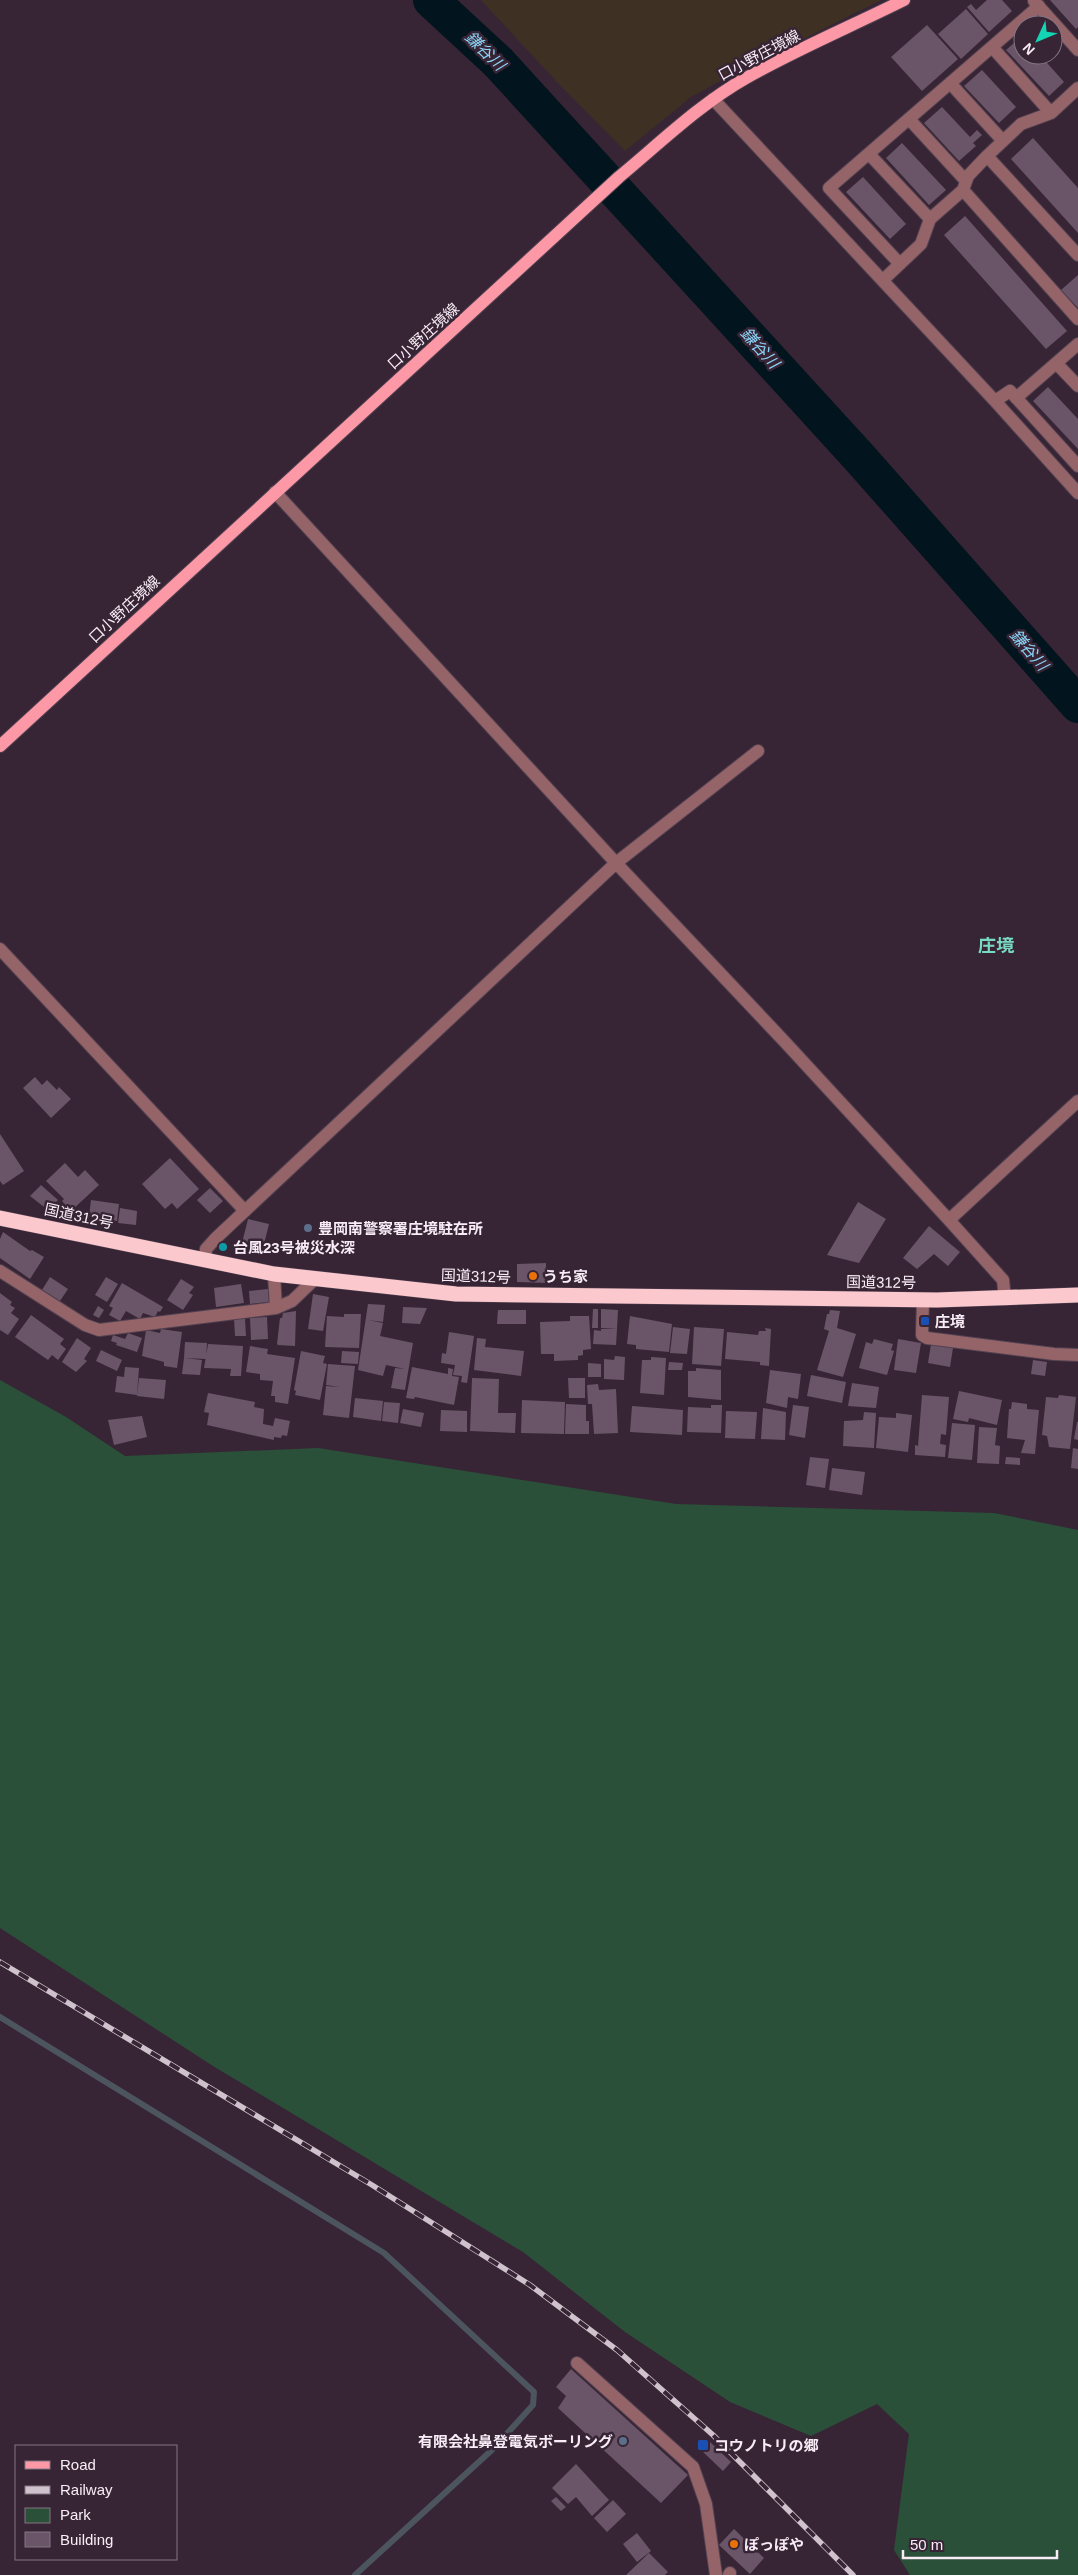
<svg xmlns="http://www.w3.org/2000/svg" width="1078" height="2575" viewBox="0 0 1078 2575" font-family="Arial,'Noto Sans JP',sans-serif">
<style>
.industrial{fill:#3e3023}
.green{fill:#2b5039}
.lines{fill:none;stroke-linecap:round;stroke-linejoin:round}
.stream{stroke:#4c555e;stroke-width:6}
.river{stroke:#02141d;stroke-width:36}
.building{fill:#6a5568}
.minor-casing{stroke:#524150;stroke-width:14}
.major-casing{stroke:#524150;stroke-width:14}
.highway-casing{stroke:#524150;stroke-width:16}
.minor{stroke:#946469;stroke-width:12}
.major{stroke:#fd99a7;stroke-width:12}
.highway{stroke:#fac8cd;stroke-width:15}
.rail-casing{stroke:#cfc2cd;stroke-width:5.5}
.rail{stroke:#372535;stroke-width:4;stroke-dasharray:11;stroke-linecap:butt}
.service-dot{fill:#5c6f8a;stroke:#372535;stroke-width:2}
.culture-dot{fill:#0f9aa8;stroke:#372535;stroke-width:2}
.food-dot{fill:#e8710a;stroke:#372535;stroke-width:2}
.transit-dot{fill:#1a4fb4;stroke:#372535;stroke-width:2}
.labels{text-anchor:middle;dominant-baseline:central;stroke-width:5;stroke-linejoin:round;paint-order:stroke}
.street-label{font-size:15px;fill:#f8ecf6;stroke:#372535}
.poi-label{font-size:15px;font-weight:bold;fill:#f8ecf6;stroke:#372535;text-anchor:start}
.water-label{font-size:16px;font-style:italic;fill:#8bd5f9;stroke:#372535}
.quarter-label{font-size:18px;font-weight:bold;fill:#78dac2;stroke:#372535}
</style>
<rect width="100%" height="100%" fill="#372535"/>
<!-- industrial -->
<path class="industrial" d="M481 0H881L731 75 691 97 625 151 557 82Z"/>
<!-- green -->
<path class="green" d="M0 1380 66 1417 125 1456 318 1448 676 1504 994 1513 1078 1530V2575H910L894 2550 909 2434 877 2404 811 2436 730 2402 625 2332 523 2252 213 2066 0 1928Z"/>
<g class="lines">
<!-- stream -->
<path class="stream" d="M0 2017 384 2253 534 2392 533 2405 493 2449 355 2575"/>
<!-- river -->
<path class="river" d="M431 0 498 62 858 456 1078 705"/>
</g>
<!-- building -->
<path class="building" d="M987 0H1002L1012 11 989 32 967 7 971 4 976 10Z
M1050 0H1078V27L1076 29Z
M966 9 988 34 961 59 938 34Z
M927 25 958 59 922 91 891 57Z
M1023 35V55H1040L1064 82 1049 96 1006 50Z
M982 70 1016 107 999 123 964 86Z
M942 107 970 137 977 130 982 135 973 143 976 146 959 161 924 123Z
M1033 138 1078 188V233L1011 159Z
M902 143 946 190 929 205 886 158Z
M863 177 906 224 890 239 846 192Z
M965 216 1067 331 1046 349 944 235Z
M1078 275V308L1061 290Z
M1048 387 1078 419V449L1033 401Z
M35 1077 42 1085 47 1080 57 1090 59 1087 71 1099 51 1118 23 1088Z
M0 1134 24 1171 3 1185 0 1181Z
M170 1158 199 1189 177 1209 172 1203 165 1209 142 1184Z
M65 1163 78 1177 85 1170 99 1185 71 1211 62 1201 64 1199 46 1181Z
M41 1185 58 1200 48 1210 30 1196Z
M210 1188 223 1201 210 1213 197 1200Z
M91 1200 119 1204 117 1221 89 1217Z
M858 1202 886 1219 859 1263 827 1255Z
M120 1208 137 1211 136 1225 118 1223Z
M248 1219 269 1224 263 1248 242 1243Z
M929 1226 960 1252 948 1266 934 1254 917 1269 903 1258Z
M3 1232 30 1251 32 1250 44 1257 30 1279 0 1258V1239Z
M546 1263V1269L550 1270V1283L517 1282V1264Z
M50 1277 68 1289 60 1301 42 1290Z
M106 1277 118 1284 107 1302 95 1295Z
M181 1279 194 1287 189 1293 193 1295 183 1310 167 1300Z
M122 1283 163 1307 160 1312 158 1311 155 1317 143 1313 140 1319 126 1311 120 1321 109 1315 113 1308 109 1306Z
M241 1284 244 1303 216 1307 214 1288Z
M268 1289 269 1302 250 1304 249 1291Z
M0 1293 12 1302 10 1305 15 1308 11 1313 19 1319 8 1335 0 1330Z
M313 1294 329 1297 323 1331 308 1329Z
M368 1304 385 1305 383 1322 368 1320 383 1323 380 1336 413 1343 405 1390 391 1388 395 1368 405 1369 386 1365 383 1376 358 1370Z
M98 1306 104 1310 99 1318 93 1315Z
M403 1307 427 1308 420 1324 402 1323Z
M593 1309H598V1328H592Z
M601 1309 618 1310 617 1329 601 1328Z
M498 1310H526V1324H497Z
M830 1310 840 1311 837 1328 856 1334 843 1377 817 1370 829 1331 824 1329 827 1314H829Z
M296 1311 295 1346 278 1345 277 1344 280 1318H282L283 1313Z
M344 1314H361L359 1348 325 1347 327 1316 344 1317Z
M31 1315 64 1339 60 1344 66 1349 58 1360 52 1355 48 1360 15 1337Z
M570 1316H589L591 1349 583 1350V1355L578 1356V1360L554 1361V1354H541L540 1322 570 1321Z
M630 1316 672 1324 669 1352 636 1349V1345L627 1344Z
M267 1317 268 1339 251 1340 250 1318Z
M234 1319H245L246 1336H235Z
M673 1327 690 1329 687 1354 670 1353Z
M694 1327 724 1329 721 1366 692 1364Z
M765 1328 771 1329 769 1366 760 1365V1362L725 1359 727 1332 758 1335 759 1331H766Z
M161 1329 182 1332 177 1368 164 1366V1362L142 1356 146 1330 160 1333Z
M601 1329H617L616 1345 593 1344 594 1330 601 1331Z
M449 1332 474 1336 467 1383 461 1382 462 1376 453 1375 455 1365 441 1363 442 1353 446 1354Z
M128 1333 142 1338 137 1352 116 1345 117 1343 111 1341 113 1335 125 1339Z
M77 1338 91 1348 84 1359 87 1361 76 1372 62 1362Z
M477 1338 486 1339 485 1347 524 1351 521 1376 474 1370Z
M874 1339 893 1344 891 1350 894 1351 887 1375 859 1368 866 1342 872 1344Z
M898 1339 921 1343 916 1373 894 1370Z
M185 1342 207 1343 206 1359 184 1358Z
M208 1344 243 1346 241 1376H230L231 1369 204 1368Z
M931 1344 953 1348 950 1367 928 1363Z
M250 1346 268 1349 267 1354 295 1358 288 1404 275 1402V1396H271L273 1381 260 1380V1374L246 1372Z
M101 1350 122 1360 117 1371 96 1361Z
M301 1351 325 1356 323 1363 327 1364 320 1400 295 1395 296 1391 294 1390Z
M342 1351 359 1352 358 1364 341 1363Z
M615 1356 625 1357 624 1380 604 1379V1359L614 1360Z
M651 1357 666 1358 664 1395 640 1393 642 1360H651Z
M184 1358 202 1360 200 1375 182 1374Z
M1033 1360 1047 1362 1045 1376 1031 1374Z
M669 1362 683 1363 682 1370H668Z
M588 1363 601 1364V1377H588Z
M328 1364 355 1366 349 1418 323 1415 326 1386 340 1387 326 1385Z
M125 1367 139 1368 137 1395 115 1392 117 1376 124 1377Z
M412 1367 448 1374V1368L453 1369 452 1376 459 1377 454 1405 415 1397 414 1399 406 1398Z
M696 1368 721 1370V1400L688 1397V1371H696Z
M770 1370 801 1374 798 1399 788 1397 787 1408 766 1403Z
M811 1375 846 1382 842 1403 807 1396Z
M139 1378 166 1380 164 1399 137 1396Z
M472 1378 499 1379 498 1413H516L515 1433 470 1431Z
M568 1378H585V1398H569Z
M852 1383 879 1387 876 1408 848 1406Z
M598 1384 599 1390 616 1389 618 1433 594 1434 592 1404H588L587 1385Z
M959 1391 1002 1400 997 1425 969 1418 968 1422 953 1419Z
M208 1393 255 1402 254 1407 264 1409 263 1424 273 1426 275 1418 290 1421 287 1436 282 1435 281 1438 274 1437V1440L207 1425 209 1413 204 1412Z
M922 1395 949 1397 946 1435 941 1434 940 1444 946 1445 945 1457 915 1455V1445L918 1446Z
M1059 1395 1076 1397 1070 1449 1049 1447 1047 1436 1042 1435 1046 1397 1058 1398Z
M355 1398 383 1401 381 1421 353 1417Z
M522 1400 565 1402 564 1434 521 1433Z
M384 1402 400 1403 398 1423 382 1421Z
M1012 1402 1027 1404V1409L1039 1410 1035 1454 1021 1453 1025 1440 1007 1438 1009 1409H1011Z
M566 1404 586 1405V1421H589V1434H565Z
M711 1405H722L721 1433 687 1432 688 1407 711 1408Z
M793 1405 809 1407 805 1438 789 1435Z
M632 1406 683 1410 682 1435 630 1432Z
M763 1408 786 1412 785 1440 761 1439Z
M403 1409 424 1413 421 1427 400 1423Z
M441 1410 467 1411V1432L440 1431Z
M726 1411 757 1412 755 1439 725 1438Z
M864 1412 876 1413 874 1448 843 1446 844 1421 863 1420Z
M896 1413 912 1415 908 1452 876 1448 879 1417 896 1418Z
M142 1416 147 1437 114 1445 108 1420Z
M1077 1422H1078V1440L1074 1439Z
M952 1423 975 1425 972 1460 948 1458Z
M979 1427 997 1428 995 1445 1000 1446 999 1464 977 1463Z
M1073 1448 1078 1449V1469L1071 1468Z
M810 1457 829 1459 825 1488 806 1485Z
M1006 1457 1020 1458V1465L1005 1464Z
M832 1468 865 1472 862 1495 829 1490Z
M571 2369 688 2475 661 2503 558 2408 566 2396 556 2387Z
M710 2442 731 2462 723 2471 702 2451Z
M576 2464 609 2500 592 2516 576 2497 568 2504 552 2488Z
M556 2497 566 2507 561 2511 551 2501Z
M613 2500 626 2514 607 2532 594 2518Z
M734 2529 764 2558 750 2574 719 2545Z
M637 2533 651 2551 637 2562 623 2544Z
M649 2553 668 2572 665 2575H626Z"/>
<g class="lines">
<defs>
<path id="minor" d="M1034 1 1078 50
M992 47 1051 113
M950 83 1003 141
M713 99 995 401 1078 493
M909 119 966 181
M869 154 930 219
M987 156 1078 255
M963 190 1078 319
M900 264 829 188 1039 6
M883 280 921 244 930 219 963 190 968 176 987 156 1021 124 1051 113 1078 88
M1056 363 1078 386
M1016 398 1078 344
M995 401 1010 391 1078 466
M275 492 616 863 784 1041 949 1220 1003 1280 1005 1299
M0 949 245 1211
M949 1220 1078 1101
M205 1260 206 1249 216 1238 616 863 758 751
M0 1271 85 1325 99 1330 276 1308 292 1301 316 1278
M274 1274 276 1308
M923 1300 922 1335 927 1338 1054 1354 1078 1355
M577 2363 693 2467 706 2504 716 2575
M729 2575 730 2573"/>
<path id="major" d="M0 746 619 177C660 143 700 104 746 78 797 49 852 26 904 0"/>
<path id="highway" d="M0 1218 274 1274 456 1294 937 1300 1078 1295"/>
</defs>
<!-- minor casing -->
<use href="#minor" class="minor-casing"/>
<!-- major casing -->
<use href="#major" class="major-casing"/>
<!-- highway casing -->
<use href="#highway" class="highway-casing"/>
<!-- minor -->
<use href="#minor" class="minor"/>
<!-- major -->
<use href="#major" class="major"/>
<!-- highway -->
<use href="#highway" class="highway"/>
<defs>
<path id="rail" d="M0 1962 372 2185 530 2285 617 2350 713 2435 853 2575"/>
</defs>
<!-- rail casing -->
<use href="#rail" class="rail-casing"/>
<!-- rail -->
<use href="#rail" class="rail"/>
</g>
<!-- markers -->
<g class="service-dot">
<circle cx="308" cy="1228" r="5"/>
<circle cx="623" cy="2441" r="5"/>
</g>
<circle class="culture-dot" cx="223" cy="1247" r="5"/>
<g class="food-dot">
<circle cx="533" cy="1276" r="5"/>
<circle cx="734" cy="2544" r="5"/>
</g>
<g class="transit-dot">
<rect x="920" y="1316" width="10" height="10" rx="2.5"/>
<rect x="697" y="2439" width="12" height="12" rx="2.5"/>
</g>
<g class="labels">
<!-- street labels -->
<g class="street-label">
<text transform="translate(759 55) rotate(-28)">口小野庄境線</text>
<text transform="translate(423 336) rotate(-42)">口小野庄境線</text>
<text transform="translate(124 609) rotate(-43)">口小野庄境線</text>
<text transform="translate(79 1216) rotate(12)">国道312号</text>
<text transform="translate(476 1276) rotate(2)">国道312号</text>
<text transform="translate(881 1282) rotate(1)">国道312号</text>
</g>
<!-- poi labels -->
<g class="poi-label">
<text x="318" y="1228">豊岡南警察署庄境駐在所</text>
<text x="233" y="1247">台風23号被災水深</text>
<text x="543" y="1276">うち家</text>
<text x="935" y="1321">庄境</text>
<text x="613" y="2441" text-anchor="end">有限会社鼻登電気ボーリング</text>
<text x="714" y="2445">コウノトリの郷</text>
<text x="744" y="2544">ぽっぽや</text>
</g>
<!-- water labels -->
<g class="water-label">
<text transform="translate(485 51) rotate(44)">鎌谷川</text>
<text transform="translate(760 348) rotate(48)">鎌谷川</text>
<text transform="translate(1029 650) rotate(49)">鎌谷川</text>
</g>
<!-- quarter labels -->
<g class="quarter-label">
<text x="996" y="946">庄境</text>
</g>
</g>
<!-- legend -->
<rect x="15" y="2445" width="162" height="115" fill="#372535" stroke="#847582"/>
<rect x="25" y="2461" width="25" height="8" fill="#fd99a7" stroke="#847582"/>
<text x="60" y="2470" font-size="15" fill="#f8ecf6">Road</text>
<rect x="25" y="2486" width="25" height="8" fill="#cfc2cd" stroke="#847582"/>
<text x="60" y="2495" font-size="15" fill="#f8ecf6">Railway</text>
<rect x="25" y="2508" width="25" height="15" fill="#2b5039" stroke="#847582"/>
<text x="60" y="2520" font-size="15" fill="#f8ecf6">Park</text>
<rect x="25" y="2532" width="25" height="15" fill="#6a5568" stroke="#847582"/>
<text x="60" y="2545" font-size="15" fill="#f8ecf6">Building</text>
<!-- north arrow -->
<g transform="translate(1038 40) rotate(226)"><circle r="24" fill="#372535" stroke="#847582"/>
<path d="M0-4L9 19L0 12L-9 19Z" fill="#13d5b3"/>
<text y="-8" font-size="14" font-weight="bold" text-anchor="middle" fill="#f8ecf6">N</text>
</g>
<!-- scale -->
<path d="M903 2550v8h154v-8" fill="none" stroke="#f8ecf6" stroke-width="2.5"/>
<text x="910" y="2550" font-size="15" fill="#f8ecf6" stroke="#372535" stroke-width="4" paint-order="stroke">50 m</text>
</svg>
